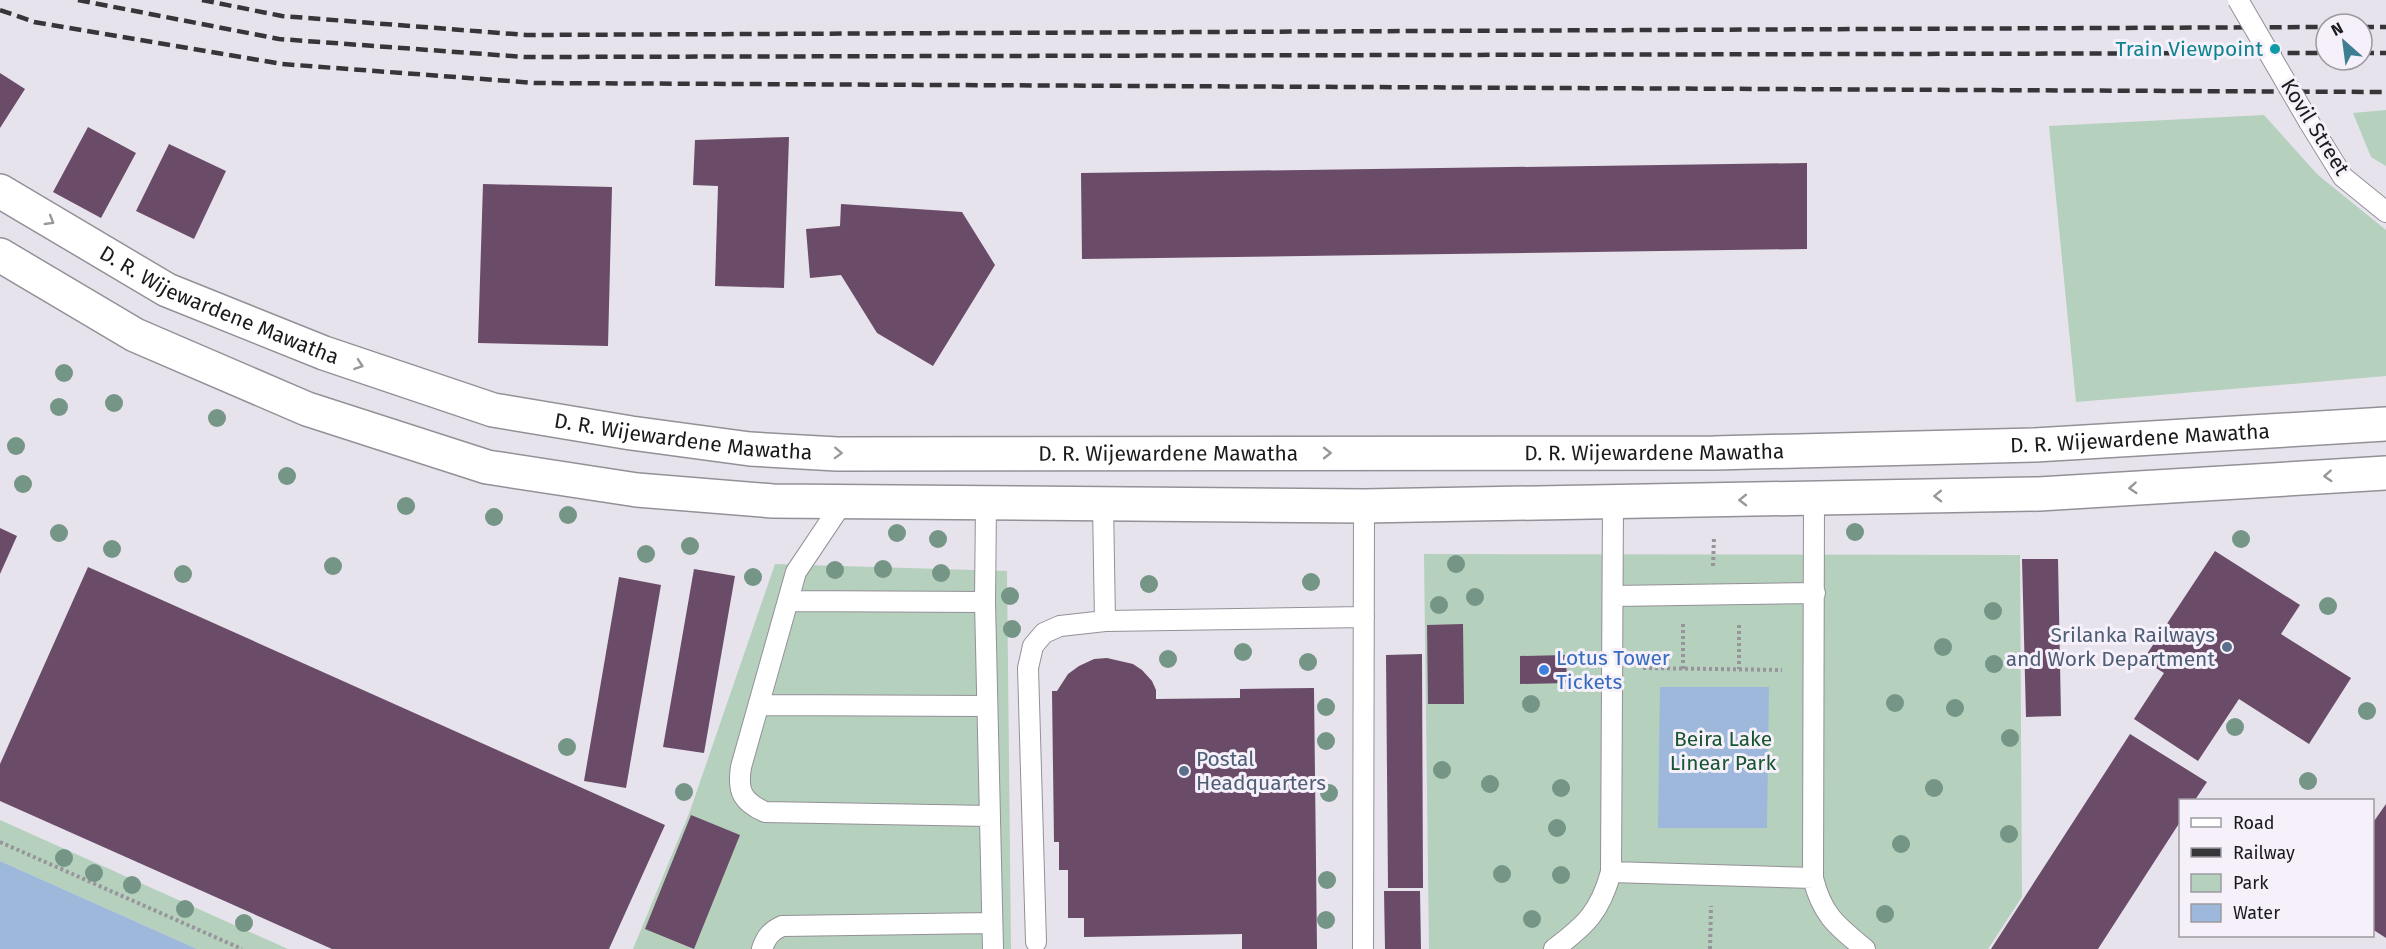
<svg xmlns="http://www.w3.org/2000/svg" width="2386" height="949" viewBox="0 0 2386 949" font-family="'Fira Sans',sans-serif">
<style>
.green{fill:#b5d0bc}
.water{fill:#9db8db}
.building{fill:#6a4c68}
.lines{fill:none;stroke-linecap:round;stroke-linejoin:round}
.lane-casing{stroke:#949098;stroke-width:22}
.primary-casing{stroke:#949098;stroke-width:36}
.path{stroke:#97949b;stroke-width:4;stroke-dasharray:3 3;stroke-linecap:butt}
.lane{stroke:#fff;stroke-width:20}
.primary{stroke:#fff;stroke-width:33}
.rail{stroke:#363538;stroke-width:4.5;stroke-dasharray:12 6;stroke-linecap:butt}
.lane-bridge-casing{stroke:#949098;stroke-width:22;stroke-linecap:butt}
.lane-bridge{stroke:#fff;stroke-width:20}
.tree{fill:#759586}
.oneway{stroke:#989899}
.culture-dot{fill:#0f9aa8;stroke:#f5f0f9;stroke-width:2}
.service-dot{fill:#5c6f8a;stroke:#f5f0f9;stroke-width:2}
.shop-dot{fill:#3f7fe0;stroke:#f5f0f9;stroke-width:2}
.labels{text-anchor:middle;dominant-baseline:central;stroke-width:6;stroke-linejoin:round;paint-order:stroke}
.culture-label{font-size:21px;fill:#0d838f;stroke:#f5f0f9;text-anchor:end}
.street-label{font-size:21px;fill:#1a191c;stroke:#f5f0f9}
.service-label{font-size:21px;fill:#4e5e75;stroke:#f5f0f9;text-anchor:end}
.shop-label{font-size:21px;fill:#366cbe;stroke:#f5f0f9;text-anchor:start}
.park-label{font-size:21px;fill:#185632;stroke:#f5f0f9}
</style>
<rect width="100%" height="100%" fill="#e7e3ec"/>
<!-- green -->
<path class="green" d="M2386 110V166L2371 157 2353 113Z
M2264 115 2318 175 2386 230V376L2076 402 2049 126Z
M1424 554 2020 555 2022 897 1988 949H1429Z
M775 564 1007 571 1011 949H633L690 811Z
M0 820 288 949H197L0 861Z"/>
<!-- water -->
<path class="water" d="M1660 687H1769L1767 828H1658Z
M0 861 197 949H0Z"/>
<!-- building -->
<path class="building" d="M0 73 25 89 0 128Z
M88 127 136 153 101 218 53 192Z
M789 137 784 288 715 286 718 186 693 185 695 140Z
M169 144 226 171 194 239 136 211Z
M1807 163V249L1082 259 1081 173Z
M483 184 612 187 608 346 478 343Z
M841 204 962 212 995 265 933 366 877 333 841 275 810 278 806 229 840 226Z
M0 528 17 536 0 574Z
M2215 551 2300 605 2281 634 2351 678 2309 744 2239 699 2198 761 2134 719 2164 673 2143 660Z
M2022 559H2058L2061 716 2026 717Z
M88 567 665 825 609 949H332L0 801V764Z
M694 569 735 576 704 753 663 747Z
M619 577 661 585 626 788 584 781Z
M1463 624 1464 704H1428L1427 625Z
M1422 654 1423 888H1388L1386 655Z
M1566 655 1567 683 1520 684V656Z
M1107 658 1133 664 1142 670 1152 681 1156 690V699L1240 698V689L1314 688 1317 949H1242V934L1084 937V918H1068V870H1059V842H1054L1052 691H1057L1068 674 1079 666 1094 659Z
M2130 734 2207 782 2195 800H2180V822L2098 949H1991Z
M2386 804V938L2372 929V824Z
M691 815 740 835 694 949 645 929Z
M1384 891H1420L1421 949H1385Z"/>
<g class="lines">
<defs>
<path id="lane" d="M2309 122 2343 177 2386 212
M1814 498 1813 878C1822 915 1837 926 1865 949
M843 502 796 572 741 767C737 792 743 802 765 812L990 816
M986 503 985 602 993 949
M1103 504 1105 621
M1613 596 1815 593
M788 601 985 602
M759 705 987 706
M1611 872 1813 878
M1036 942 1028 668 1033 646 1044 633 1060 626 1105 621 1364 617
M762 949C766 937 771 931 782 926L992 923
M1363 949 1364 506
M1554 949C1586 925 1600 912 1611 872L1613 502"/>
<g id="primary">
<path id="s1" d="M0 191 167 290 324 353 493 410 631 433 750 449 837 454 1714 453 2035 445 2386 424"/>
<path d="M0 255 135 335 307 409 487 467 637 490 773 501 1364 506 2039 494 2386 473"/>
</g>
</defs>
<!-- lane casing -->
<use href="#lane" class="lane-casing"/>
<!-- primary casing -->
<use href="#primary" class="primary-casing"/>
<!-- path -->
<path class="path" d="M1713 566 1714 537
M1739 625V669
M1643 668 1782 670
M1683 669V624
M0 842 242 949
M1710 949 1711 906"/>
<!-- lane -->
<use href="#lane" class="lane"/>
<!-- primary -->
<use href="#primary" class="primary"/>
<!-- rail -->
<path class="rail" d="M78 0 279 39 525 57 2326 53
M202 0 282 16 526 35 2326 27
M0 10 34 22 282 64 535 83 2386 92
M2362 27H2386
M2362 53H2386"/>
<defs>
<path id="lane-bridge" d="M2238 0 2309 122"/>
</defs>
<!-- lane-bridge casing -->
<use href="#lane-bridge" class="lane-bridge-casing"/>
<!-- lane-bridge -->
<use href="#lane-bridge" class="lane-bridge"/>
</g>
<!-- trees -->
<g class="tree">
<circle cx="64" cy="373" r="9"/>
<circle cx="114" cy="403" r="9"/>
<circle cx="59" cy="407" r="9"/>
<circle cx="217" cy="418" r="9"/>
<circle cx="16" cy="446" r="9"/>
<circle cx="287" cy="476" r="9"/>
<circle cx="23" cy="484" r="9"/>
<circle cx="406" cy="506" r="9"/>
<circle cx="568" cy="515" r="9"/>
<circle cx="494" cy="517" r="9"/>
<circle cx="1855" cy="532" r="9"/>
<circle cx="59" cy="533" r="9"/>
<circle cx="897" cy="533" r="9"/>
<circle cx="938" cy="539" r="9"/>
<circle cx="2241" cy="539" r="9"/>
<circle cx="690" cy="546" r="9"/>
<circle cx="112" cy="549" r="9"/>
<circle cx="646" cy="554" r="9"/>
<circle cx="1456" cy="564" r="9"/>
<circle cx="333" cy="566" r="9"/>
<circle cx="883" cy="569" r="9"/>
<circle cx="835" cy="570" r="9"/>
<circle cx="941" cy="573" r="9"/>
<circle cx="183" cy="574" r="9"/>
<circle cx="753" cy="577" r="9"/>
<circle cx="1311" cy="582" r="9"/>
<circle cx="1149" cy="584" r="9"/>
<circle cx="1010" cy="596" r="9"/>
<circle cx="1475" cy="597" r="9"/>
<circle cx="1439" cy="605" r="9"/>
<circle cx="2328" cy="606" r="9"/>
<circle cx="1993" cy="611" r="9"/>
<circle cx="1012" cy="629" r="9"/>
<circle cx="1943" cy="647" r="9"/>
<circle cx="1243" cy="652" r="9"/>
<circle cx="1168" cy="659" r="9"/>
<circle cx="1308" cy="662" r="9"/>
<circle cx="1994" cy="664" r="9"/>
<circle cx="1895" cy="703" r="9"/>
<circle cx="1531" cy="704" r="9"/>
<circle cx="1326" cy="707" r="9"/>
<circle cx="1955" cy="708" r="9"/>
<circle cx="2367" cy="711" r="9"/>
<circle cx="2235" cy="727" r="9"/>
<circle cx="2010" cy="738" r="9"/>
<circle cx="1326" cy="741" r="9"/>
<circle cx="567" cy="747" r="9"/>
<circle cx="1442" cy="770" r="9"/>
<circle cx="2308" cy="781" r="9"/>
<circle cx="1490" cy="784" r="9"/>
<circle cx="1561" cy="788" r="9"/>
<circle cx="1934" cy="788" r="9"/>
<circle cx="684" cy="792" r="9"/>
<circle cx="1329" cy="793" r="9"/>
<circle cx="1557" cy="828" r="9"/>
<circle cx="2009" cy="834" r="9"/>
<circle cx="1901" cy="844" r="9"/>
<circle cx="64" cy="858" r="9"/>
<circle cx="94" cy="873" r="9"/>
<circle cx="1502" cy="874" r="9"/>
<circle cx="1561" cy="875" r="9"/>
<circle cx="1327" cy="880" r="9"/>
<circle cx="132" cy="885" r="9"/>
<circle cx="185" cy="909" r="9"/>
<circle cx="1885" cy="914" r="9"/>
<circle cx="1532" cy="919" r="9"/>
<circle cx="1326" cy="920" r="9"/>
<circle cx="244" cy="923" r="9"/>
</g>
<!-- one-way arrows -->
<defs><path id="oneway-chevron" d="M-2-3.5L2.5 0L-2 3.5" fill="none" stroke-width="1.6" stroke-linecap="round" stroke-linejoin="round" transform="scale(1.5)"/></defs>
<g class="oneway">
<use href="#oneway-chevron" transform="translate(50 221) rotate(31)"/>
<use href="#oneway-chevron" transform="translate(359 365) rotate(19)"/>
<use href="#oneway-chevron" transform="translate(838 453) rotate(2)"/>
<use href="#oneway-chevron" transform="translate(1327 453)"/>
<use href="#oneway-chevron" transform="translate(2328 476) rotate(176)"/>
<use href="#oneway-chevron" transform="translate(2133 488) rotate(176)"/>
<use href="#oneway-chevron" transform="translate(1938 496) rotate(179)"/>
<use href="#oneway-chevron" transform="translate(1743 500) rotate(179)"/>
</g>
<!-- markers -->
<circle class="culture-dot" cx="2275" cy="49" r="6"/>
<g class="service-dot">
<circle cx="2227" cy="647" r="6"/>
<circle cx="1184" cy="771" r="6"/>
</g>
<circle class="shop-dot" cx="1544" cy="670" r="6"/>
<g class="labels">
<!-- culture labels -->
<g class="culture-label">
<text x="2263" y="49">Train Viewpoint</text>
</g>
<!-- street labels -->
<g class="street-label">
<text transform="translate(2315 127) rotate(58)">Kovil Street</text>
<text stroke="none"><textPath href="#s1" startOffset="248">D. R. Wijewardene Mawatha</textPath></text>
<text stroke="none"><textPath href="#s1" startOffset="734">D. R. Wijewardene Mawatha</textPath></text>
<text stroke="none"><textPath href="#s1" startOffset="2192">D. R. Wijewardene Mawatha</textPath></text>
<text stroke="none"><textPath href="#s1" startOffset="1706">D. R. Wijewardene Mawatha</textPath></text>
<text stroke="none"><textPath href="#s1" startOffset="1220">D. R. Wijewardene Mawatha</textPath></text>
</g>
<!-- service labels -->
<g class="service-label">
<text x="2215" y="635">Srilanka Railways<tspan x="2215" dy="24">and Work Department</tspan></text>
<text x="1196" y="759" text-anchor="start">Postal<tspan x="1196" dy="24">Headquarters</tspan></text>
</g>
<!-- shop labels -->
<g class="shop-label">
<text x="1556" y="658">Lotus Tower<tspan x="1556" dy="24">Tickets</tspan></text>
</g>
<!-- park labels -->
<g class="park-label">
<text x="1723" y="739">Beira Lake<tspan x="1723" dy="24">Linear Park</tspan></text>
</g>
</g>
<!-- legend -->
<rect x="2179" y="799" width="195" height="138" fill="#f5f0f9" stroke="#9d9aa1" stroke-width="1.5"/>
<rect x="2191" y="818" width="30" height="9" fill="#ffffff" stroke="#9d9aa1" stroke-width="1.5"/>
<text x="2233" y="829" font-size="18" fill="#1a191c">Road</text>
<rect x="2191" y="848" width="30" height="9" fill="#363538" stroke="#9d9aa1" stroke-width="1.5"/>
<text x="2233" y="859" font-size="18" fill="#1a191c">Railway</text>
<rect x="2191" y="874" width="30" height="18" fill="#b5d0bc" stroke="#9d9aa1" stroke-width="1.5"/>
<text x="2233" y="889" font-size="18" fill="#1a191c">Park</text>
<rect x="2191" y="904" width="30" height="18" fill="#9db8db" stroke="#9d9aa1" stroke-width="1.5"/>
<text x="2233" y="919" font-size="18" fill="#1a191c">Water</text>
<!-- north arrow -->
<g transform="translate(2344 42) rotate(332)"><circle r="28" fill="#f5f0f9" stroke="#9d9aa1" stroke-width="1.5"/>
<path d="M0-4.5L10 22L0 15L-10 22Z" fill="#3e7e92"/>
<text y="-9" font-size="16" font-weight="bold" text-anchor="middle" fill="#1a191c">N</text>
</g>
</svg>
